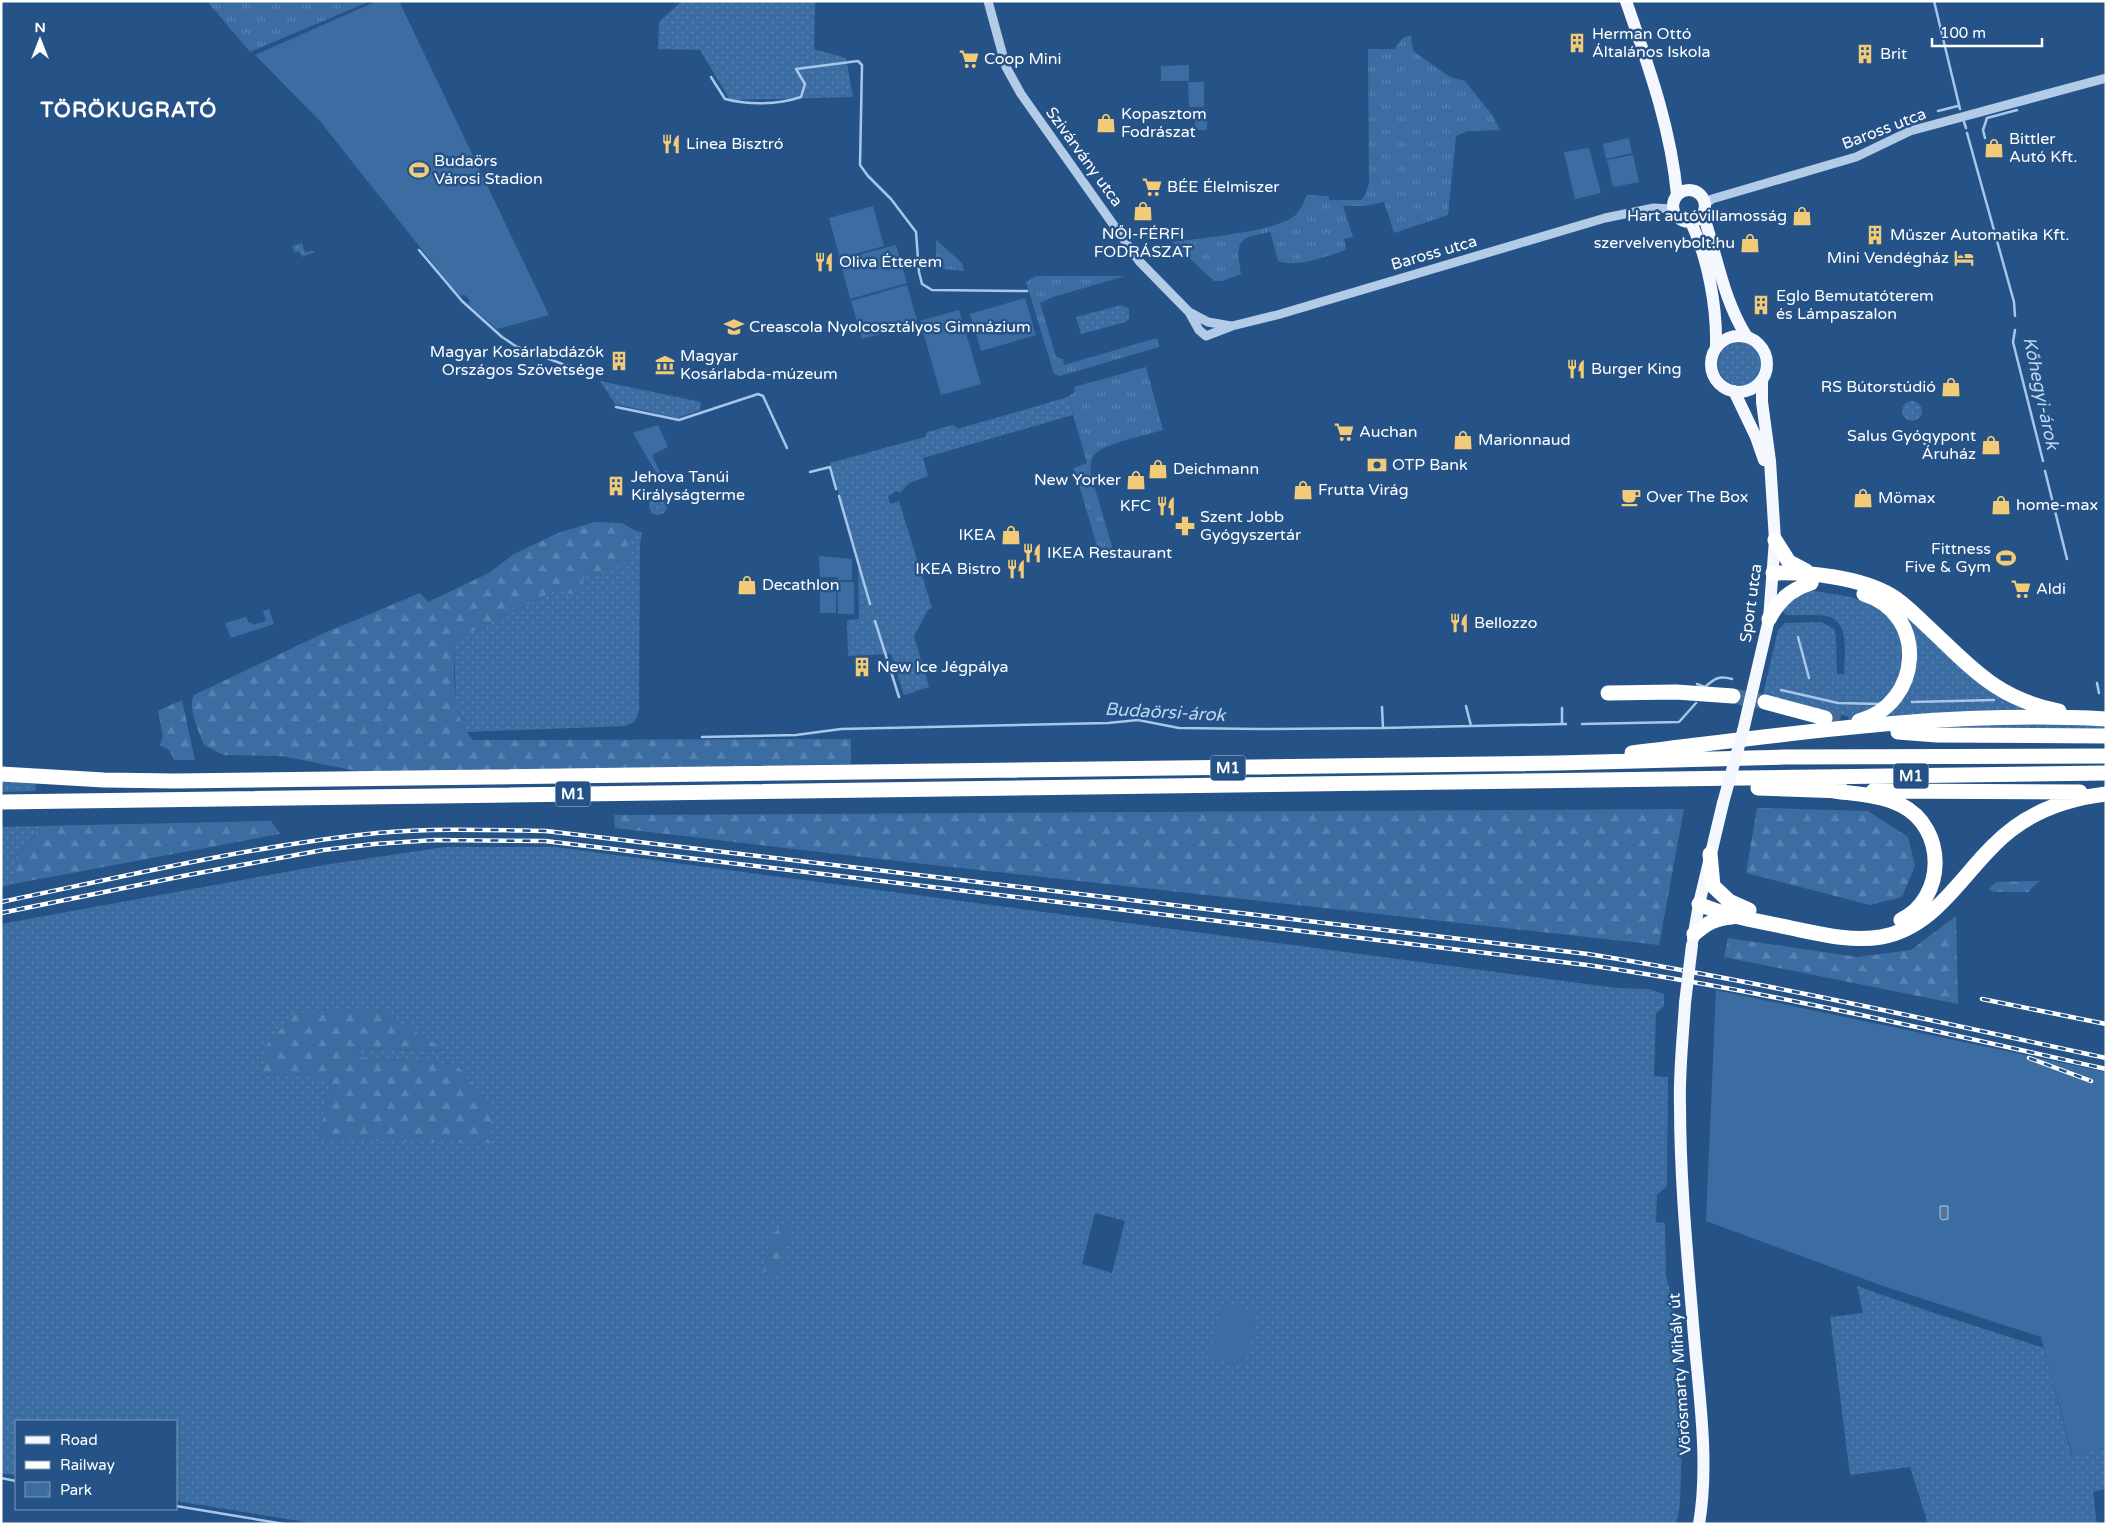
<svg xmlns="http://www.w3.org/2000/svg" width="2107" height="1525" viewBox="0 0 2107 1525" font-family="'Varela Round',sans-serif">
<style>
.grass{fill:url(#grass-dots);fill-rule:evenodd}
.forest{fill:url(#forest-firs)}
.park{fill:url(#park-tufts)}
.garden{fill:#3b6da3}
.water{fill:#557498;stroke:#a6c7e9}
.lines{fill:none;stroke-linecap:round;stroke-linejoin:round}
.stream{stroke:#a6c7e9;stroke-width:2.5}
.highway-tunnel{stroke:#476d99;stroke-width:15;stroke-dasharray:15 8;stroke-linecap:butt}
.minor{stroke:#b2cce8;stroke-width:9}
.major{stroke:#f4f8fe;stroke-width:12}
.highway{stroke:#fff;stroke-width:15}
.rail-casing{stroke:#fff;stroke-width:4.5}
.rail{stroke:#265387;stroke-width:2.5;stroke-dasharray:8;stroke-linecap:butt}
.major-bridge{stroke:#f4f8fe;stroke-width:12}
.labels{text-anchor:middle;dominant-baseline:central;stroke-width:5;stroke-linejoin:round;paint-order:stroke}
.shield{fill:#265387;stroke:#becbdb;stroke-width:1}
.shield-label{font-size:15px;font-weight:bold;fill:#fff}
.poi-label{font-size:16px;fill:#fff;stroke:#265387;text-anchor:start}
.street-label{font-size:16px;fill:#fff;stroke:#265387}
.water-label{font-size:18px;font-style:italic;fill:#bed6f0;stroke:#265387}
.district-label{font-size:21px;font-weight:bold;letter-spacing:1px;fill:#fff;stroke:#265387}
</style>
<defs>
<pattern id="grass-dots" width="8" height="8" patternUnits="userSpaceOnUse" patternTransform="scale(1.25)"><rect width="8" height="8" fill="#3b6da3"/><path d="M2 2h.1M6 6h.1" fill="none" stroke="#5883b1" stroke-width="1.8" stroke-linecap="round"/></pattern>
<pattern id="forest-firs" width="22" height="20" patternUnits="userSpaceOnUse" patternTransform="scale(1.25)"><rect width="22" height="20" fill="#3b6da3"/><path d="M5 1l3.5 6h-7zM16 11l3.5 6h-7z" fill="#5883b1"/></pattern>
<pattern id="park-tufts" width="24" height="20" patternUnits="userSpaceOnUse" patternTransform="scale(1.25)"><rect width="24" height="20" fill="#3b6da3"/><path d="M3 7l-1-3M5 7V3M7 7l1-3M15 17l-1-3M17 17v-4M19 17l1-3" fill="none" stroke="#5883b1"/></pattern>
</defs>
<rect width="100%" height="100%" fill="#265387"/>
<!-- grass -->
<path class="grass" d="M682 1H815L814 49 846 58 853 97 730 100 700 50 658 49 659 22Z
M302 243 305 252 311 251 315 252 302 257 299 251 295 253 292 246Z
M1121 305 1129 309V318L1126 322 1081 334 1076 317Z
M1718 364a22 22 0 1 1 44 0a22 22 0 1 1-44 0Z
M600 381 701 402 700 410 677 418 615 404Z
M1068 397 1073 415 923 458 928 476 909 483 900 493 896 491 888 496 890 504 899 501 932 608 928 610 914 636 929 687 904 695 891 654 848 656 847 620 859 619 858 562 830 463 925 437 927 432 953 425 958 429Z
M1902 411a10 10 0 1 1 20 0a10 10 0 1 1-20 0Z
M649 506a9 9 0 1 1 18 0a9 9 0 1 1-18 0Z
M636 531 642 532 640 546 639 711 635 721 625 726 466 732 456 704 454 641 586 575 600 573Z
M1808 590 1851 597 1876 606 1892 621 1899 632 1904 667 1891 698 1854 718 1763 695 1778 630 1785 623 1821 622 1834 629 1836 637 1837 674H1844C1844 656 1851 620 1826 616 1813 614 1799 616 1786 615L1782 610 1783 606Z
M1864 591 1877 593 2022 707V709L1932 713 1883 718 1912 641Z
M1911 723H2106V731L1952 729Z
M1 781 36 784 35 791 1 792Z
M42 826 19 853 13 884 1 887V827Z
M445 847H555L1616 988 1648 989 1664 994V1006L1656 1013 1654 1076 1668 1077 1667 1186 1657 1195 1656 1222 1665 1223 1666 1276 1674 1307 1682 1437 1680 1505 1676 1524H318L176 1501V1421H16V1475L1 1473V924L324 865ZM380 1011 447 1051 361 1048 358 1057 456 1064 319 1140 331 1080ZM1095 1213 1125 1221 1112 1273 1082 1264Z
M1857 1286 1931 1312 2044 1348 2072 1456 2105 1448 2106 1450V1489L2093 1492 2097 1524H1928L1910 1467 1850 1475 1830 1317 1863 1313Z"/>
<!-- forest -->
<path class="forest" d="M594 522 622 523 636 531 628 540 630 563 600 573 586 575 574 595 556 590 454 641C455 674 450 714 473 740L851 739V764L367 773 282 756 223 755 204 745C199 731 187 708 194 695L322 634 420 593 428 602 489 573 514 554 558 533Z
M182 700 195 760H175L169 750 160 745 163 736 158 711Z
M1757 808 1868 811 1908 837 1915 866 1902 897 1870 905 1746 873Z
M1684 809 1659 945 906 862 615 828 614 815Z
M271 821 280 834 13 884 19 853 42 826Z
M2039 881 2028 892H1993L1989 889 1996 882Z
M1956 916 1958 1004 1724 957 1728 938 1857 957 1911 950Z
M380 1011 448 1051 361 1048 358 1057 456 1064 492 1107 491 1143 319 1140 331 1080 262 1074 265 1047 295 1013Z
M783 1225 791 1226V1238L787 1242 775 1277 768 1278 763 1272C767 1257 768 1234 783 1225Z"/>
<!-- park -->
<path class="park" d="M207 1H371L250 52Z
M1411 35 1413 51 1450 77 1465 81 1492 115 1500 130 1468 131 1456 136 1448 215 1394 233 1384 202 1364 206H1343L1353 237 1344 239 1346 250C1326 256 1300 268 1278 261L1270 231C1263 235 1258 234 1251 236 1233 241 1239 260 1241 274L1222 281H1214L1172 242C1200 238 1272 232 1293 217 1300 212 1303 203 1307 195L1329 196V200H1361L1365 195 1369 183 1368 49H1394L1403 38Z
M936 240 962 263 964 271 936 268Z
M1036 276H1125L1053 297 1040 303 1055 353 1056 357 1063 359 1064 365 1157 338 1159 347 1060 376 1054 374 1026 282Z
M1146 367 1163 430C1147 435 1107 443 1096 453 1090 458 1090 468 1091 475L1114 553 1100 556 1074 468 1087 463 1068 397 1075 392 1074 387Z"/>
<!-- garden -->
<path class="garden" d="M377 1H399L549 315 497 329 468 304 470 300 465 295 460 296 450 285 319 120 255 55Z
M1189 65V81H1161V66Z
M1188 82H1204V107H1189Z
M1195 109H1207V130H1195Z
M1629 138 1632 153 1606 159 1603 144Z
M1589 148 1601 193 1575 199 1564 152Z
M1633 155 1639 182 1613 187 1607 160Z
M873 206 884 246 840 258 829 218Z
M896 245 907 283 850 299 840 260Z
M907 285 918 324 862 339 851 301Z
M1025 298 1036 335 981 351 970 314Z
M959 310 981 384 941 395 920 321Z
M658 425 668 447 652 455 660 472 668 471 671 478 658 476 633 433Z
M819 556 852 559V580H838V577H820Z
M820 581H836V613H820Z
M837 582H854V614H838Z
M269 609 274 624 231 638 225 623 246 617 249 623 251 622 252 625 266 621 263 611Z
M1716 990 2106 1072V1450L2104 1448 2073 1457 2041 1337 1883 1286 1706 1221Z
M1223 1303 1258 1312 1244 1367 1209 1358Z"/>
<!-- water -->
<path class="water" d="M1940 1206H1948V1219L1942 1220 1940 1218Z"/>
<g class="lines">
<!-- stream -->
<path class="stream" d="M1934 1 1960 109
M711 77 725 99C749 105 777 105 801 97L805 84 796 69 858 61 862 65 860 165 868 176 891 199 916 232 919 272 922 284 932 290 1027 291
M1938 111 1958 106
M1964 122 1966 128
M1967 133 2014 302 2015 316
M1985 138 1983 130 1987 118 2017 110
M419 250 462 301 502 337 517 347 568 366
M2015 330 2013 342 2043 461
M616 407 679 420 758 394 763 396 787 448
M2045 471 2067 559
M810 472 830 467 836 489
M839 496 870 604
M875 621 899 697
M1798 637 1809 678
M2097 683 2099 693
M1697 684 1705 687C1714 679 1719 675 1732 679
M1781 690 1838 703 1880 704
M1912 702 1994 700
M1466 706 1471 726
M1382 707 1383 728
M1562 724V708
M1582 724 1679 722 1696 703
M702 737 796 735 841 729 1108 723 1138 720 1179 728 1261 729 1383 728 1566 724
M1 1478 16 1481
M176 1506 284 1524"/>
<!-- highway-tunnel -->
<path class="highway-tunnel" d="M1733 696 1765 702
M1825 718 1860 725"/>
<!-- minor -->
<path class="minor" d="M988 1 1006 67 1021 94 1139 261 1189 312 1199 330 1206 336 1232 326 1277 315 1605 218 1654 208 1673 209
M1705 204 1712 199 1856 157 1910 131 2106 78
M1189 312 1208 322 1231 326"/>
<!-- major -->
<path class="major" d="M1626 1C1648 65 1671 128 1677 195
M1673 206a16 16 0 1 1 32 0a16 16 0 1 1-32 0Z
M1703 214C1717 255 1723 300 1747 337
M1691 222C1708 259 1717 306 1716 347
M1711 364a28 28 0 1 1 56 0a28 28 0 1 1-56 0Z
M1734 391 1756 437 1764 460
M1743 731 1769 619 1775 540 1770 461 1762 402V381
M1693 939 1699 904 1723 803
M1685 1003C1683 1037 1679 1071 1680 1105 1680 1178 1687 1251 1693 1324 1698 1388 1710 1460 1699 1524"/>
<!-- highway -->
<path class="highway" d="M1775 540 1789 562 1806 571
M1773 573C1809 572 1860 577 1892 596 1905 604 1915 615 1927 626 1971 667 1996 699 2059 711
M1769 619C1779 600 1790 590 1811 583
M1608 693 1676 692 1733 696
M1765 702 1825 718
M1859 721C1922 704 1929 614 1864 594
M1898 732 1937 735 2106 736
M1632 753C1789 734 1947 710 2106 719
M1 774 104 780 174 781 1558 763 1785 757 2106 756
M1758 788 1843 791
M1834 791C1856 794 1881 795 1901 805 1947 828 1946 898 1901 920
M1873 791 2080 792
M1 802 2106 773
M1710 854 1713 886 1729 901 1749 910
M1699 904C1728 917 1760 921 1791 928 1820 934 1852 942 1881 937 1933 928 1959 879 1994 845 2024 814 2063 799 2106 794
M1694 934C1706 924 1715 918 1732 917"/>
<defs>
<path id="rail" d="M1 902C126 876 250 846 377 833 433 828 490 830 546 831L1588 954C1762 982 1934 1021 2106 1058
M1 913 188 875 323 850 374 844 435 840 545 841 1587 965C1761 990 1934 1031 2106 1069
M1982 999 2106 1024
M2029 1058 2091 1081"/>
</defs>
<!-- rail casing -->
<use href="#rail" class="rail-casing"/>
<!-- rail -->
<use href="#rail" class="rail"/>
<!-- major-bridge -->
<path class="major-bridge" d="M1723 803 1743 731
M1685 1003 1692 945"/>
</g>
<!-- icons -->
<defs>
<symbol id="building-bare" viewBox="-9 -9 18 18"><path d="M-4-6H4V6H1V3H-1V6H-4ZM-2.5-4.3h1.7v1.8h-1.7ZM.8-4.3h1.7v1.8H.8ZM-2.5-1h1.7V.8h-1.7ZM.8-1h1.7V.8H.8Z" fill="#f1cb77" stroke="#265387" stroke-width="2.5" paint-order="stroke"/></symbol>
<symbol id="supermarket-bare" viewBox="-9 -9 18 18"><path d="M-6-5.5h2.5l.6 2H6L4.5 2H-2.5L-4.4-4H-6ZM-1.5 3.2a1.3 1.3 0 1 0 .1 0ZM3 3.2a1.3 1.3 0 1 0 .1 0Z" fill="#f1cb77" stroke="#265387" stroke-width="2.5" paint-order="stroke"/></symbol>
<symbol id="shop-bare" viewBox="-9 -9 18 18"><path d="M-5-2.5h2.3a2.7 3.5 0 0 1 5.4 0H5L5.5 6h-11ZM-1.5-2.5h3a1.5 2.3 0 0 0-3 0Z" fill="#f1cb77" stroke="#265387" stroke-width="2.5" paint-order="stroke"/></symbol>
<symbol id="restaurant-bare" viewBox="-9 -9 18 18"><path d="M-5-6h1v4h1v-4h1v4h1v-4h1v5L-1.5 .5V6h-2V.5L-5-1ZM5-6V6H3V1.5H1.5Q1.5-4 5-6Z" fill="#f1cb77" stroke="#265387" stroke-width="2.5" paint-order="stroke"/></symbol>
<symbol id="stadium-bare" viewBox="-9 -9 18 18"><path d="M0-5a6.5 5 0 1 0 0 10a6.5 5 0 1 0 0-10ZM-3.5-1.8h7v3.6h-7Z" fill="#f1cb77" stroke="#265387" stroke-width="2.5" paint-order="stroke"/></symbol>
<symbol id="hotel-bare" viewBox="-9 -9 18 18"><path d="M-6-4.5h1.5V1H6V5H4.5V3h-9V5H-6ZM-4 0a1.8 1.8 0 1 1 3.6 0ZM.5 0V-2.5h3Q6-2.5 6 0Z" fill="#f1cb77" stroke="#265387" stroke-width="2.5" paint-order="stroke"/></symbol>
<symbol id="school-bare" viewBox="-9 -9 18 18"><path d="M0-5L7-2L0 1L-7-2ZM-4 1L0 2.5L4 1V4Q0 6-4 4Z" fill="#f1cb77" stroke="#265387" stroke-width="2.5" paint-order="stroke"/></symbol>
<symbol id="museum-bare" viewBox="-9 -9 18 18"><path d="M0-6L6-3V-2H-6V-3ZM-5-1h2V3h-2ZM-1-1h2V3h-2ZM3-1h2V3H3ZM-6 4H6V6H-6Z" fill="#f1cb77" stroke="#265387" stroke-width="2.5" paint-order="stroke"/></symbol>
<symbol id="bank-bare" viewBox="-9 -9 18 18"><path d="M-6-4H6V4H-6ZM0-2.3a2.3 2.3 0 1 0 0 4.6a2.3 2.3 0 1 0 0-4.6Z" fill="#f1cb77" stroke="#265387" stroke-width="2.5" paint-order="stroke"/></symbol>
<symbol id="cafe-bare" viewBox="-9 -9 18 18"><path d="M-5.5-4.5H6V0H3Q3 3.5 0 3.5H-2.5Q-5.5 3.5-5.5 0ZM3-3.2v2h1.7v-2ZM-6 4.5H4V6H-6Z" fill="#f1cb77" stroke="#265387" stroke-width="2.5" paint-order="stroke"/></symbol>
<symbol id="pharmacy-bare" viewBox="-9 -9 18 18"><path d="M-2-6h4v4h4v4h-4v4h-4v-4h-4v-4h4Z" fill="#f1cb77" stroke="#265387" stroke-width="2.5" paint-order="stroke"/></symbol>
</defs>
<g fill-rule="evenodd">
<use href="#building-bare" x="1563" y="29" width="28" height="28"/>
<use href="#building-bare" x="1851" y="40" width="28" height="28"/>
<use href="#supermarket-bare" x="955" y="45" width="28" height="28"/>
<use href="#shop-bare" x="1092" y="109" width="28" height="28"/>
<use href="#restaurant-bare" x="657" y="130" width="28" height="28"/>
<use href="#shop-bare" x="1980" y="134" width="28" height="28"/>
<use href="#stadium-bare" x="405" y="156" width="28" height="28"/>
<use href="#supermarket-bare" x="1138" y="173" width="28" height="28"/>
<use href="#shop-bare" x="1129" y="197" width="28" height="28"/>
<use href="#shop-bare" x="1788" y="202" width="28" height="28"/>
<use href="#building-bare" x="1861" y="221" width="28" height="28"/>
<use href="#shop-bare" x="1736" y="229" width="28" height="28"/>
<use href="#hotel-bare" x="1950" y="244" width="28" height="28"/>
<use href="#restaurant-bare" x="810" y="248" width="28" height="28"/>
<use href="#building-bare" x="1747" y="291" width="28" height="28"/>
<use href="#school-bare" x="720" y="313" width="28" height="28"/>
<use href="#building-bare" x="605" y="347" width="28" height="28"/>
<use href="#museum-bare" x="651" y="351" width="28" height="28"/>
<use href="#restaurant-bare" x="1562" y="355" width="28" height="28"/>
<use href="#shop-bare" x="1937" y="373" width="28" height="28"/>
<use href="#supermarket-bare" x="1330" y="418" width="28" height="28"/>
<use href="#shop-bare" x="1449" y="426" width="28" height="28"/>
<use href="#shop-bare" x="1977" y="431" width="28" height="28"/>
<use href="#bank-bare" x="1363" y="451" width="28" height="28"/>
<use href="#shop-bare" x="1144" y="455" width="28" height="28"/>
<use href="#shop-bare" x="1122" y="466" width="28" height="28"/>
<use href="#building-bare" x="602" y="472" width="28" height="28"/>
<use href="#shop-bare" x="1289" y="476" width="28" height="28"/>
<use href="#cafe-bare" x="1617" y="483" width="28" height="28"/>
<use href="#shop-bare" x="1849" y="484" width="28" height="28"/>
<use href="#shop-bare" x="1987" y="491" width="28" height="28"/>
<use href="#restaurant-bare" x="1152" y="492" width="28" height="28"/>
<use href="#pharmacy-bare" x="1171" y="512" width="28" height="28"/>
<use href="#shop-bare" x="997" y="521" width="28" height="28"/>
<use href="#restaurant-bare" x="1018" y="539" width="28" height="28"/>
<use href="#stadium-bare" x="1992" y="544" width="28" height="28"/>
<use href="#restaurant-bare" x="1002" y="555" width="28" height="28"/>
<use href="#shop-bare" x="733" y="571" width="28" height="28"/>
<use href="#supermarket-bare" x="2007" y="575" width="28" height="28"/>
<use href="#restaurant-bare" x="1445" y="609" width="28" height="28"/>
<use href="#building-bare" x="848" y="653" width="28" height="28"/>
</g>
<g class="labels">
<!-- shield labels -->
<g class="shield">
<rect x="1210.5" y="755.5" width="35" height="25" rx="4"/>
<rect x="1893.5" y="763.5" width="35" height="25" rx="4"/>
<rect x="555.5" y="781.5" width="35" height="25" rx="4"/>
</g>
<g class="shield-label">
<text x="1228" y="768">M1</text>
<text x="1911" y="776">M1</text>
<text x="573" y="794">M1</text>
</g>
<!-- poi labels -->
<g class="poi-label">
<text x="1592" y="34">Herman Ottó<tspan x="1592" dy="18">Általános Iskola</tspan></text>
<text x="1880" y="54">Brit</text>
<text x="984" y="59">Coop Mini</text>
<text x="1121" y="114">Kopasztom<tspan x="1121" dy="18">Fodrászat</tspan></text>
<text x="2009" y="139">Bittler<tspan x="2009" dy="18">Autó Kft.</tspan></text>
<text x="686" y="144">Linea Bisztró</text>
<text x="434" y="161">Budaörs<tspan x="434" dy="18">Városi Stadion</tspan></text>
<text x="1167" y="187">BÉE Élelmiszer</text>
<text x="1787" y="216" text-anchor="end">Hart autóvillamosság</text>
<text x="1143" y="234" text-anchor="middle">NŐI-FÉRFI<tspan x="1143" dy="18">FODRÁSZAT</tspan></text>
<text x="1890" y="235">Műszer Automatika Kft.</text>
<text x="1735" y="243" text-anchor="end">szervelvenybolt.hu</text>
<text x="1949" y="258" text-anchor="end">Mini Vendégház</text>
<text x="839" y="262">Oliva Étterem</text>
<text x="1776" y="296">Eglo Bemutatóterem<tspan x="1776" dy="18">és Lámpaszalon</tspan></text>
<text x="749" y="327">Creascola Nyolcosztályos Gimnázium</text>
<text x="604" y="352" text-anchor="end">Magyar Kosárlabdázók<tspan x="604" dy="18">Országos Szövetsége</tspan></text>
<text x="680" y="356">Magyar<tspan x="680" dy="18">Kosárlabda-múzeum</tspan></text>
<text x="1591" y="369">Burger King</text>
<text x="1936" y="387" text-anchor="end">RS Bútorstúdió</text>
<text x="1359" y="432">Auchan</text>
<text x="1976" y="436" text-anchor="end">Salus Gyógypont<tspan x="1976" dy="18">Áruház</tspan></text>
<text x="1478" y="440">Marionnaud</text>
<text x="1392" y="465">OTP Bank</text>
<text x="1173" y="469">Deichmann</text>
<text x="631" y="477">Jehova Tanúi<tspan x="631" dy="18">Királyságterme</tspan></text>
<text x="1121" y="480" text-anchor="end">New Yorker</text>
<text x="1318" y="490">Frutta Virág</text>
<text x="1646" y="497">Over The Box</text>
<text x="1878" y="498">Mömax</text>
<text x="2016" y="505">home-max</text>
<text x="1151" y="506" text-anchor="end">KFC</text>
<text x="1200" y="517">Szent Jobb<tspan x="1200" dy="18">Gyógyszertár</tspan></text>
<text x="996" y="535" text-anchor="end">IKEA</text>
<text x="1991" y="549" text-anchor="end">Fittness<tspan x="1991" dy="18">Five &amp; Gym</tspan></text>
<text x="1047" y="553">IKEA Restaurant</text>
<text x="1001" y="569" text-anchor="end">IKEA Bistro</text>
<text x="762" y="585">Decathlon</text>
<text x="2036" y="589">Aldi</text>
<text x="1474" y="623">Bellozzo</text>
<text x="877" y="667">New Ice Jégpálya</text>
</g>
<!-- street labels -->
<g class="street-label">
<text transform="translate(1884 129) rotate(-21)">Baross utca</text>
<text transform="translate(1084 157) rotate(54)">Szivárvány utca</text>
<text transform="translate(1434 253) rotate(-16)">Baross utca</text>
<text transform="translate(1751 603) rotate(-82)">Sport utca</text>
<text transform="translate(1680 1374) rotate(-94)">Vörösmarty Mihály út</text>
</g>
<!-- water labels -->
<g class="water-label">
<text transform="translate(2041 393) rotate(78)">Kőhegyi-árok</text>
<text transform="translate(1165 712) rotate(3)">Budaörsi-árok</text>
</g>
<!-- district labels -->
<g class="district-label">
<text x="129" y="110">TÖRÖKUGRATÓ</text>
</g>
</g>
<!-- border -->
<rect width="2107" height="1525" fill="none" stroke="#ffffff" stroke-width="5"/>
<!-- legend -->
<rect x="15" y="1420" width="162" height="90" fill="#265387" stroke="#7d98b7"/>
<rect x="25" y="1436" width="25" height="8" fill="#f4f8fe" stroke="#7d98b7"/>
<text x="60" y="1445" font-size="15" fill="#ffffff">Road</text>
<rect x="25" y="1461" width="25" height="8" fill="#ffffff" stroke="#7d98b7"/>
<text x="60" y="1470" font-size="15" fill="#ffffff">Railway</text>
<rect x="25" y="1482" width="25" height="15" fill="url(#park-tufts)" stroke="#7d98b7"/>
<text x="60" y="1495" font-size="15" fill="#ffffff">Park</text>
<!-- north arrow -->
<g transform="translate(40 40)" stroke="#265387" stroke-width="4" paint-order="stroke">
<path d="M0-4L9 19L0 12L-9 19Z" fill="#ffffff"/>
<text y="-8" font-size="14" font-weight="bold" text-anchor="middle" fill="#ffffff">N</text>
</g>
<!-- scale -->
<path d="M1932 38v8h110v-8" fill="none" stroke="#ffffff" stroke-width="2.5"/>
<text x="1940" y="38" font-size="15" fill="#ffffff" stroke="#265387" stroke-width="4" paint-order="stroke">100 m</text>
</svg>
